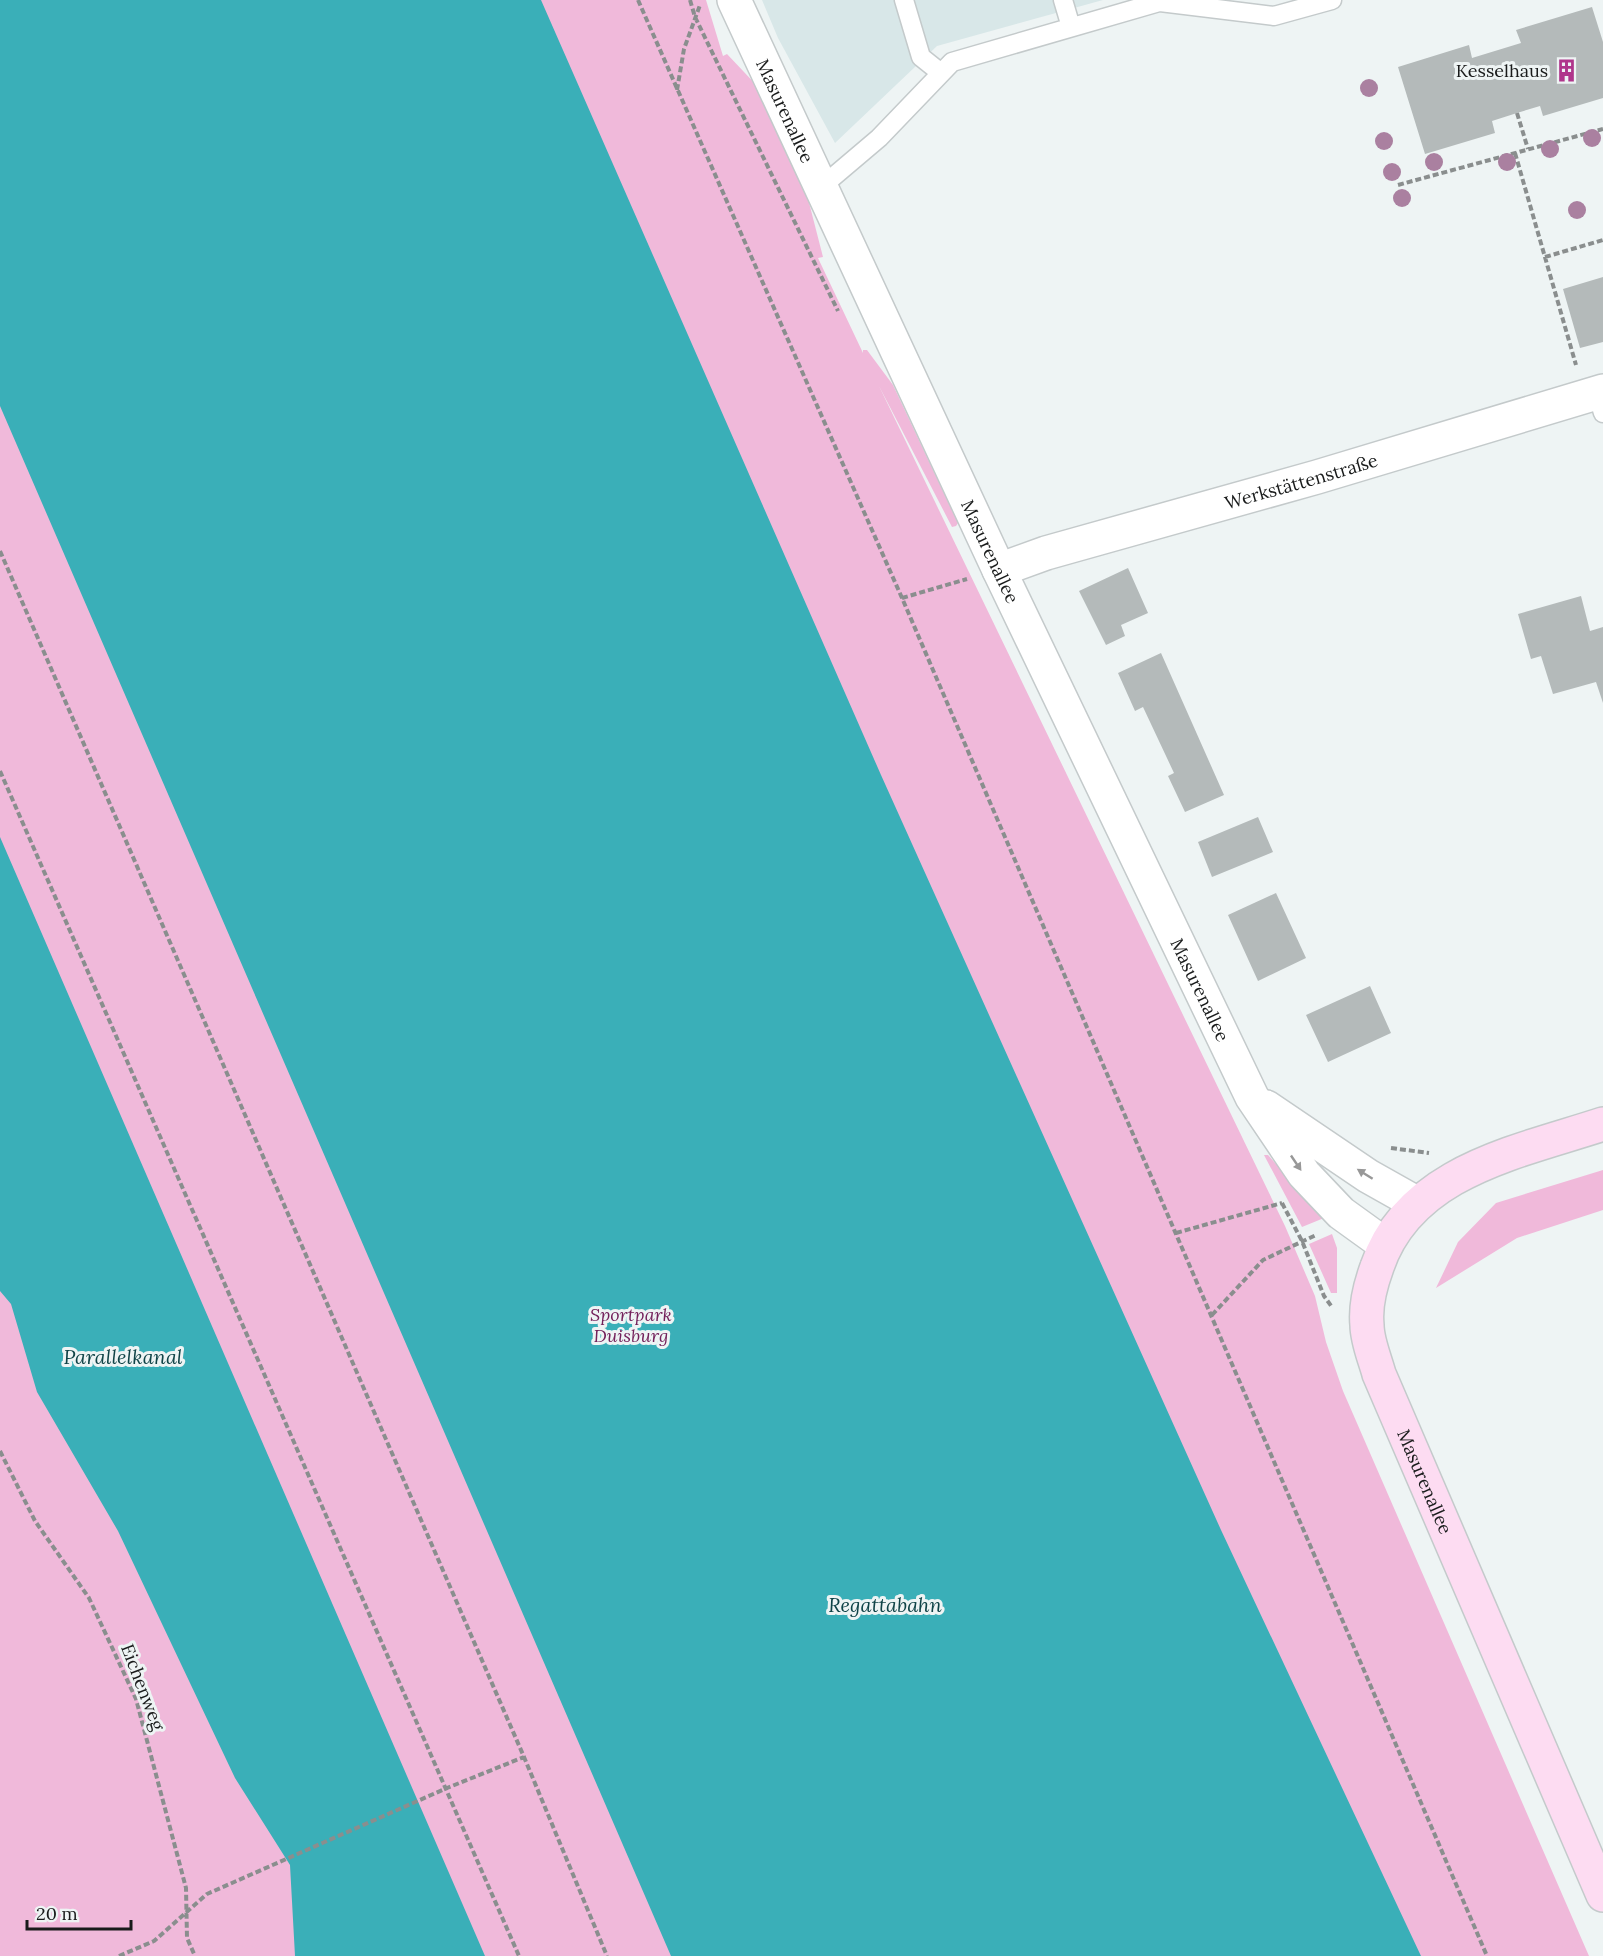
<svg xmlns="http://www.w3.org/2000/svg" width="1603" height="1956" viewBox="0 0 1603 1956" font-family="Lora,serif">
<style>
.built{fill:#d8e7e8}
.green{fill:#f0b9da}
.water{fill:#3aafb8}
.building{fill:#b4baba}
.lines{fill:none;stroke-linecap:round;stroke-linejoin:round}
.service-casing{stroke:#c4cacb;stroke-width:21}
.minor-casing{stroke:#c4cacb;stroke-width:36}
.secondary-casing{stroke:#c4cacb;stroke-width:36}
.path{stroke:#8a8e8e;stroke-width:4;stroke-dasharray:6 3;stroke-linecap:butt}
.service{stroke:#fff;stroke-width:18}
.minor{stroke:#fff;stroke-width:33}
.secondary{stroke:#fddcf2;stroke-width:33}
.tree{fill:#aa80a0}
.oneway{fill:#989898}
.labels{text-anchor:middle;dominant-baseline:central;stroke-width:6;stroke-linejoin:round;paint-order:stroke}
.poi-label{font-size:18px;fill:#191b1b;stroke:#eef4f4;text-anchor:end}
.street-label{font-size:18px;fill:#191b1b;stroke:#eef4f4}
.park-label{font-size:18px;font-style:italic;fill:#73215b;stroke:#eef4f4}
.water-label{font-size:20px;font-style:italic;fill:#0f4347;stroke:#eef4f4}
</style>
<rect width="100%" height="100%" fill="#eef4f4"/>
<!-- built -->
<path class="built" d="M762 0H1103L937 46 835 143 778 38Z"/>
<!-- green -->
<path class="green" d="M0 0H706L723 56 727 54 761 90 804 183 823 257 818 258 863 353V350H867L893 385 958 523 956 526 952 527 879 386 1285 1226 1315 1296 1326 1342 1343 1391 1589 1956H0Z
M1264 1155H1268L1324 1218 1302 1227Z
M1603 1170V1210L1517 1238 1436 1288 1458 1242 1496 1203Z
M1332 1234 1337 1248V1293H1331L1309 1244Z"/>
<!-- water -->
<path class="water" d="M0 0H541L881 775 1221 1530 1421 1956H671L0 406Z
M0 837 485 1956H295L290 1865 235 1778 118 1531 37 1392 11 1304 0 1291Z"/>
<!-- building -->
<path class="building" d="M1592 7 1603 42V98L1543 116 1540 106 1517 113 1492 121 1495 133 1425 154 1398 67 1469 45 1472 58 1521 43 1516 30Z
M1603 277V342L1580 348 1563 289Z
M1128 568 1148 613 1121 625 1125 636 1106 645 1079 591Z
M1581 596 1590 631 1603 627V703L1596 682 1553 694 1541 656 1531 659 1518 614Z
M1161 653 1224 795 1185 812 1168 776 1174 773 1143 707 1135 711 1118 673Z
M1258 817 1273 852 1212 877 1198 842Z
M1276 893 1306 958 1258 981 1228 915Z
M1370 986 1391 1033 1328 1062 1306 1015Z"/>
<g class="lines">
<defs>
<path id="service" d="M904 0 921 57 941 73
M1063 0 1071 27
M1160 2 1274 16 1332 0
M820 188 879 138 952 62 1166 0
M1597 393 1603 413"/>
<g id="minor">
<path id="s1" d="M734 0 999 570 1252 1097 1304 1174 1341 1213 1384 1244"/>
<path id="s2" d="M999 570 1046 553 1317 477 1603 391"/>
<path d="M1266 1107 1368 1176 1416 1203"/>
</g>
<g id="secondary">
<path id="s3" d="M1603 1124C1518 1152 1409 1171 1377 1267 1370 1286 1365 1305 1367 1325 1367 1341 1375 1359 1379 1374L1603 1895"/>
</g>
</defs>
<!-- service casing -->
<use href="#service" class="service-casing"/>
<!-- minor casing -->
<use href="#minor" class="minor-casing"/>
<!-- secondary casing -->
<use href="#secondary" class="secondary-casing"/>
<!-- path -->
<path class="path" d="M638 0 902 598 1487 1956
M690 0 695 17 838 311
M677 90 684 49 700 5
M1517 113 1528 149
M1515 153 1576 365
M1398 185 1603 129
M1545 257 1603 240
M0 551 524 1757 607 1956
M902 598 967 579
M0 771 519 1956
M1391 1148 1429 1153
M1282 1203 1302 1241 1324 1296 1332 1307
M1176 1233 1282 1203
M1212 1315 1263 1260 1316 1235
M0 1451 35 1521 89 1598 136 1699 186 1888 187 1938 195 1956
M119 1956 154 1941 207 1894 447 1788 524 1757"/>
<!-- service -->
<use href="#service" class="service"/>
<!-- minor -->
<use href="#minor" class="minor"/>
<!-- secondary -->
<use href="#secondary" class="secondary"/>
</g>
<!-- trees -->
<g class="tree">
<circle cx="1369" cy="88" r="9"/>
<circle cx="1592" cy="138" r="9"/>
<circle cx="1384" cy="141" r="9"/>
<circle cx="1550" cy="149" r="9"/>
<circle cx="1434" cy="162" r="9"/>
<circle cx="1507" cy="162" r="9"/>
<circle cx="1392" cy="172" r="9"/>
<circle cx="1402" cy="198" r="9"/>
<circle cx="1577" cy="210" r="9"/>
</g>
<!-- one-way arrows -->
<defs><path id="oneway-solid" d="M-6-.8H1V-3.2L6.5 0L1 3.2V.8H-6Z" transform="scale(1.5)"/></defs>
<g class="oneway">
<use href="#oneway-solid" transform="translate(1296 1163) rotate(56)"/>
<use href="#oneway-solid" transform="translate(1365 1174) rotate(-148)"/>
</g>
<!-- icons -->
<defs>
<symbol id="building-bare" viewBox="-9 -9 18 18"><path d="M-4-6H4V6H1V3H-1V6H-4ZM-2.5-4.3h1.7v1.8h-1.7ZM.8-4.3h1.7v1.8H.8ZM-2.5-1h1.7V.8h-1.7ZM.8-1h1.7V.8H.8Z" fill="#af368b" stroke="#eef4f4" stroke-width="2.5" paint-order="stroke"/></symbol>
</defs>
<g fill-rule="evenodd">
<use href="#building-bare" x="1550" y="54" width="33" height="33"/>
</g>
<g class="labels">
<!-- poi labels -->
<g class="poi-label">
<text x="1548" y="70">Kesselhaus</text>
</g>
<!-- street labels -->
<g class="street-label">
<text stroke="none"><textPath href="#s1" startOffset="122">Masurenallee</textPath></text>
<text stroke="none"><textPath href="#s2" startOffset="315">Werkstättenstraße</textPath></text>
<text stroke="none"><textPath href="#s1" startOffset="608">Masurenallee</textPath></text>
<text stroke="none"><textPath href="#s1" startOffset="1094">Masurenallee</textPath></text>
<text stroke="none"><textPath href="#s3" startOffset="506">Masurenallee</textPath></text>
<text transform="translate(143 1687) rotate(69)">Eichenweg</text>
</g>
<!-- park labels -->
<g class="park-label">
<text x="631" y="1314">Sportpark<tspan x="631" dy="21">Duisburg</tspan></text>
</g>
<!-- water labels -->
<g class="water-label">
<text x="123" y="1356">Parallelkanal</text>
<text x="885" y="1604">Regattabahn</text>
</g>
</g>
<!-- scale -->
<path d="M27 1920v9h104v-9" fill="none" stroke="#191b1b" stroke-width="3"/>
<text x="36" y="1920" font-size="18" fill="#191b1b" stroke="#eef4f4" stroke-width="4.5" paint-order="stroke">20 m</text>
</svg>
